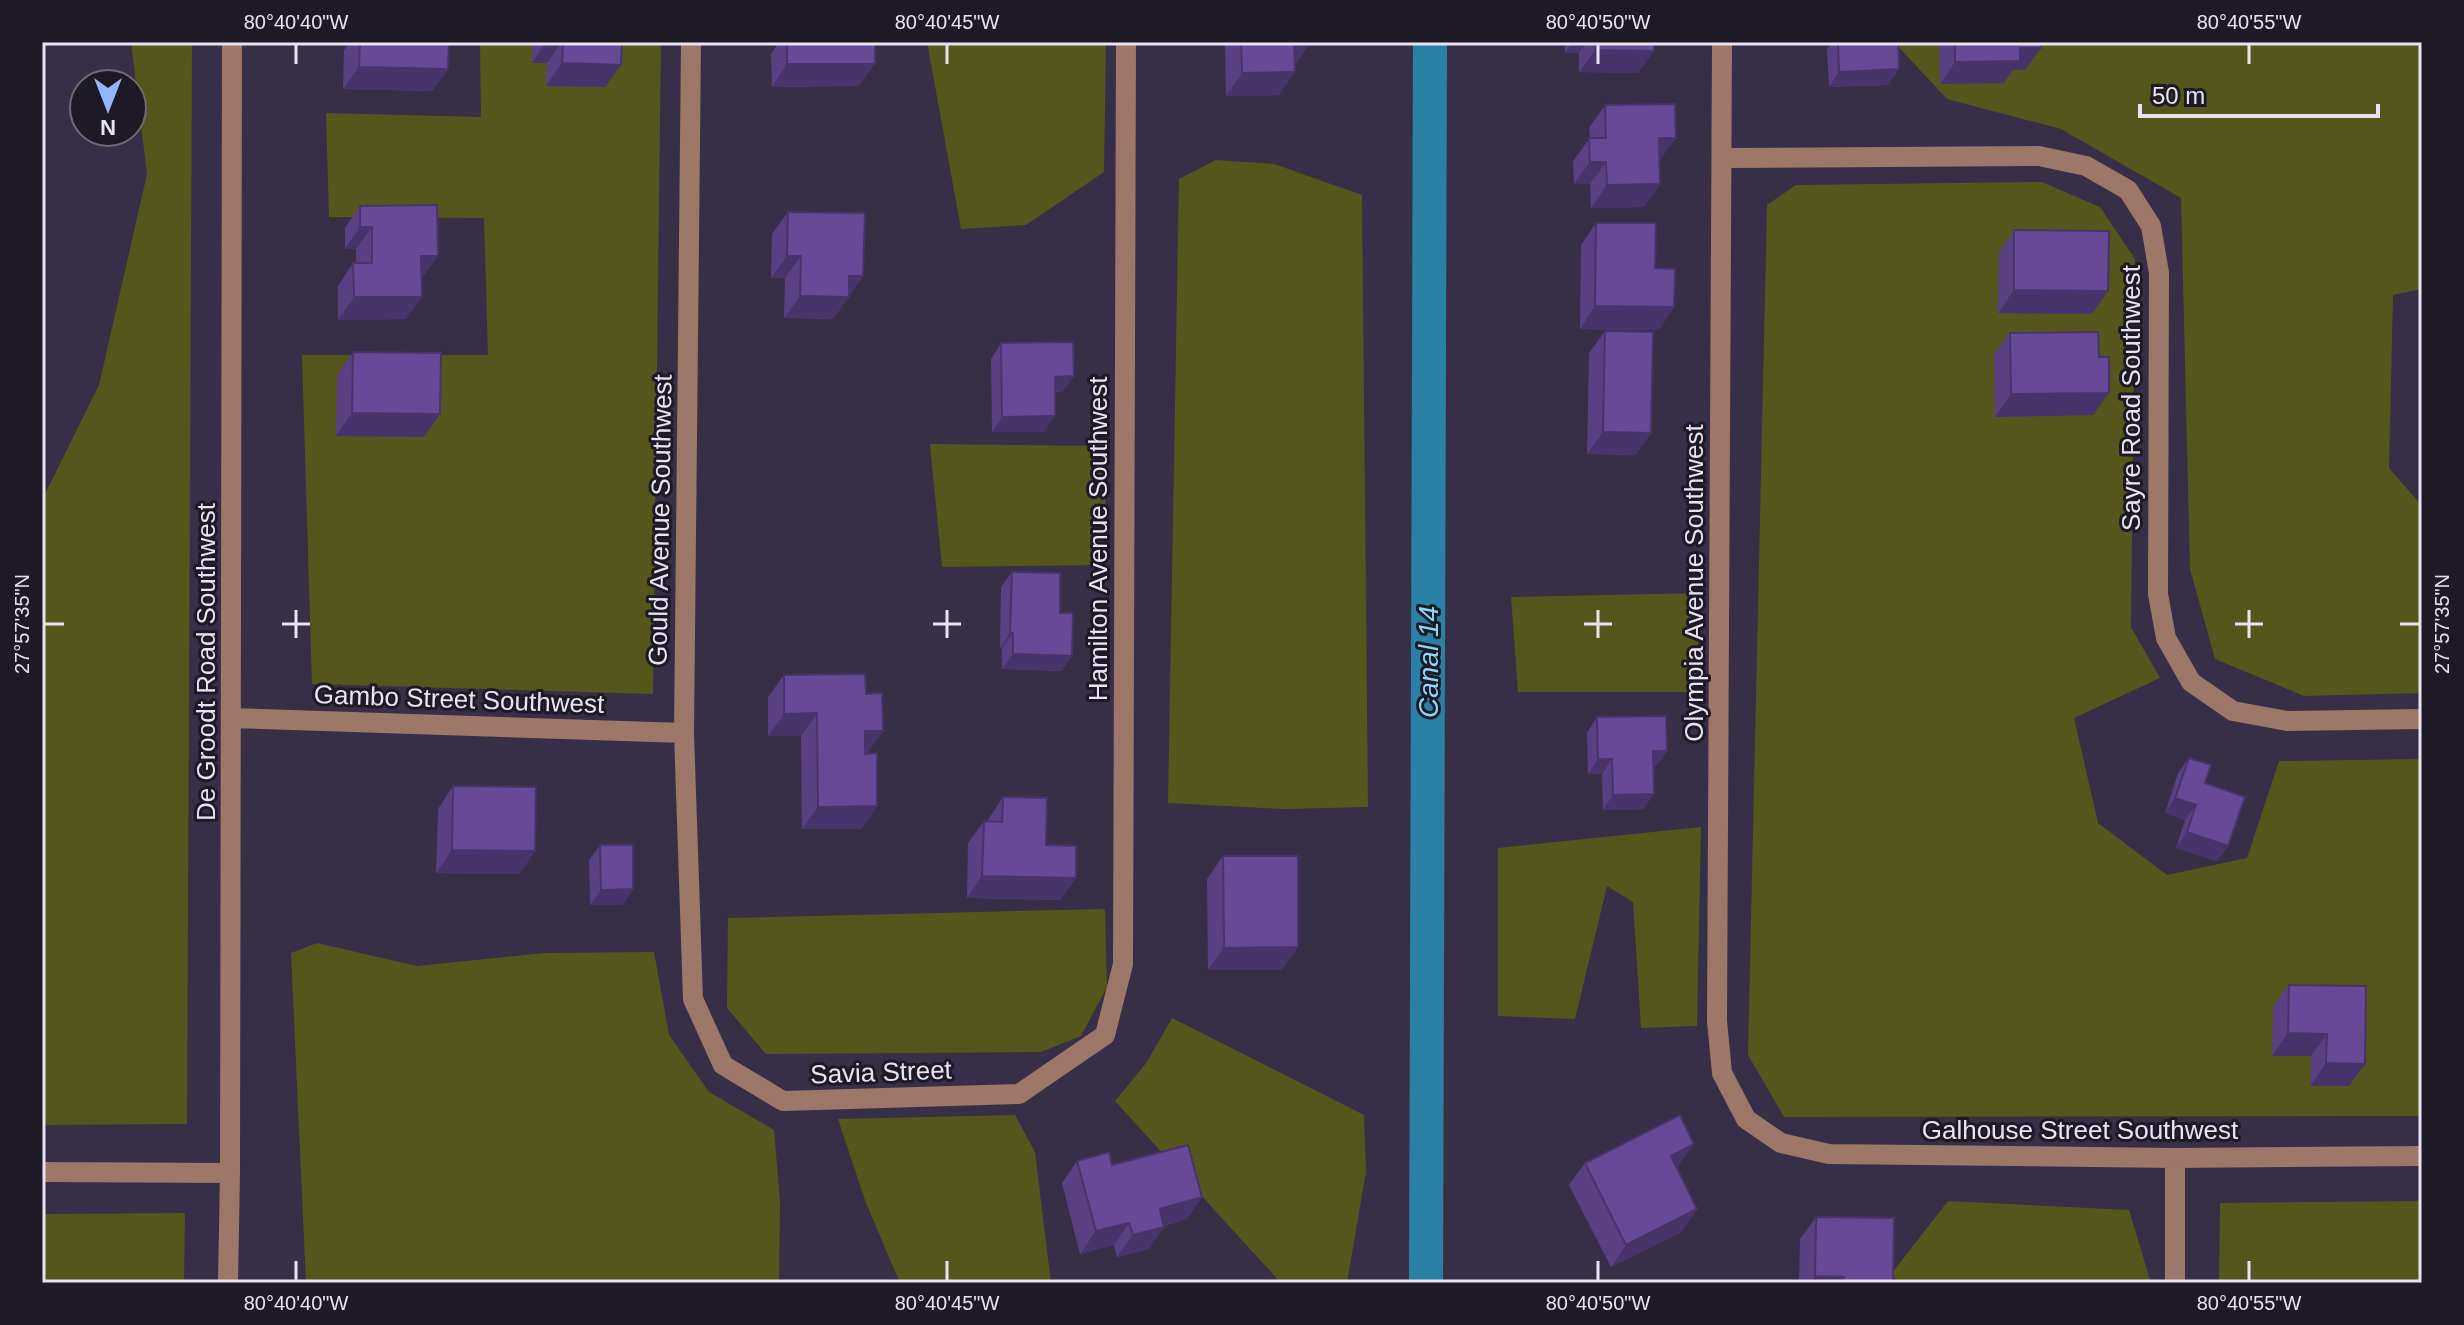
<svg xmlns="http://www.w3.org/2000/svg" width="2464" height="1325" viewBox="0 0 2464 1325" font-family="Helvetica,sans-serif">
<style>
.green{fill:#54561b}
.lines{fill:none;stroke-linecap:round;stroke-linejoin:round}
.canal{stroke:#2b81a5;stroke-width:34}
.minor{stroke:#9d7767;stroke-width:20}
.wall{fill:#584082}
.shaded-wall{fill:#47346a}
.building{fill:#664a97;stroke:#47346a;stroke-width:2}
.ticks{fill:none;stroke:#e8e3f3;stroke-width:3}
.labels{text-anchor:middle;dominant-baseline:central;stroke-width:6;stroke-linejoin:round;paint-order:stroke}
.street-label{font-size:26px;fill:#e8e3f3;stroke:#1d1a25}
.water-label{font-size:28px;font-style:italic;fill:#8bd7fb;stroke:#1d1a25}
.neatline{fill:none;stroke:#e8e3f3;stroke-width:3}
.ticks-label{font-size:20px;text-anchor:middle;fill:#e8e3f3}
</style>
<rect width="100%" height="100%" fill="#372f47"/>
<!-- green -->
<path class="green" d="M131 42H192L187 1124 42 1125V500L99 385 147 174Z
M480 42H661L653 694 312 684 302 355H488L484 218 329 217 326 113 481 117Z
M927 42H1106L1104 172 1026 225 961 229Z
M1894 42H2422V289L2393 295 2389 468 2422 506V693L2304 696 2215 659 2190 569 2181 198 2061 129 1947 99Z
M1216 160 1274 164 1362 195 1368 807 1284 809 1168 803 1179 179Z
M2042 182 2100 207 2135 259 2131 627 2160 678 2074 718 2098 823 2167 875 2247 858 2279 761 2422 759V1116L1784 1117 1748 1055 1767 205 1796 185Z
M930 444 1108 446 1102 565 942 567Z
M1701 593 1695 692H1518L1511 597Z
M1701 827 1697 1026 1641 1028 1633 902 1607 886 1575 1019 1498 1016V848Z
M1105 909 1107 987 1081 1036 1041 1052 766 1054 727 1008 728 918Z
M317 943 417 966 544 953 654 952 669 1035 709 1092 774 1130 780 1201 779 1283H306L291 953Z
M1172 1018 1364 1115 1366 1172 1347 1283H1281L1115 1101 1147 1062Z
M1015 1115 1035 1152 1051 1283H900L866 1203 838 1119Z
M1948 1201 2129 1210 2151 1283H1898L1892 1273Z
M2422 1201V1283H2219L2220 1203Z
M185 1213 184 1283H42V1214Z"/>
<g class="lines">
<!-- canal -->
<path class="canal" d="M1426 1283 1430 42"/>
<!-- minor -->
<path class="minor" d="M691 42 684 733 693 999 723 1065 783 1101 1019 1094 1105 1035 1123 964 1126 42
M1722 42 1717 1021 1722 1073 1746 1119 1781 1143 1829 1154 2175 1158 2422 1156
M1722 158 2039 156 2086 166 2128 190 2151 226 2159 273 2158 594 2166 638 2191 682 2233 711 2287 721 2422 719
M232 718 684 733
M2175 1158V1283
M42 1172 230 1173
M228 1283 230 1173 232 42"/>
</g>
<!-- wall -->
<path class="wall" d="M350 42H449L448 69 432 91 343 89 344 50Z
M532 42H622L605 87 546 86 547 63H532Z
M779 42H875L859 86 772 87 771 54Z
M1225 42H1311L1296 63H1294L1279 95 1226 96Z
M1565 42H1654L1638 73 1579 72V53H1565Z
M1832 42H1898L1899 69 1888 85 1829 87 1827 49Z
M1939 42H2041L2025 70H2013L2004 83 1940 84Z
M1605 105 1660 160H1659L1660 184 1644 207 1591 208 1590 184H1574L1573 161 1590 138 1589 128Z
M360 206 422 278 406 319 338 320V286L353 263H356V249H345V228Z
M788 212 863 276 833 319 784 318 785 278H771L772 234Z
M1596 223 1655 268 1674 307 1659 330 1580 329 1581 245Z
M2014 230 2092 314 1998 313 1999 253Z
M1605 331 1651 433 1635 455 1587 454 1589 353Z
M2010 333 2099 357 2109 393 2093 415 1995 417 1994 355Z
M1001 343 1074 376 1063 391 1055 392 1044 432H992L991 359Z
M353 352 440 414 424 437 336 436 337 375Z
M1012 572 1060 613 1072 656 1061 671 1002 669V648H1000L1001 587Z
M784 675 866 694 883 731 867 753H865L877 806 861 829H802L801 736H768V697Z
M1597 717 1667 751 1656 766H1653L1654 794 1643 809 1603 810 1602 774H1588L1587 733Z
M2189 758 2205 783 2228 846 2217 861 2176 848 2185 820 2165 813 2178 773Z
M453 786 535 851 519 874 436 873 438 809Z
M1003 797 1076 878 1060 900 967 898 968 843 984 821H987Z
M600 845 623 905H590L589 860Z
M1223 856 1282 970H1208L1207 879Z
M2289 985 2365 1064 2349 1086H2310L2311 1056H2272L2273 1007Z
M1077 1161 1112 1165 1202 1197 1187 1219 1164 1226 1149 1249 1117 1257 1114 1245 1080 1254 1062 1183Z
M1585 1163 1678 1167 1676 1168 1682 1232 1611 1267 1569 1185Z
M1816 1217 1893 1282 1892 1283H1799L1800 1239Z"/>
<!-- shaded-wall -->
<path class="shaded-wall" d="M546 42H562L547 63H532Z
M1293 42H1311L1296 63H1278Z
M1572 42H1587L1579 53H1565Z
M2020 48H2041L2025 70H2013L2004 83 1940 84 1955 62Z
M1595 50 1654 51 1638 73 1579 72Z
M562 63 621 65 605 87 546 86Z
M787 64H875L859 86 772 87Z
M359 67 448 69 432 91 343 89Z
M1899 69 1888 85 1829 87 1839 72Z
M1295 72 1279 95 1226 96 1242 73Z
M1659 138H1676L1660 160 1643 161Z
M1590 162H1606L1590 184H1574Z
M1660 184 1644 207 1591 208 1607 185Z
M360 227H372L356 249H345Z
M421 256H438L422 278Z
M787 256H801L785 278H771Z
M849 276H863L833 319 784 318 800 296Z
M2014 290 2108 291 2092 314 1998 313Z
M354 297H422L406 319 338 320Z
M1595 306 1674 307 1659 330 1580 329Z
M1074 376 1063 391 1044 392 1055 377Z
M2109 393 2093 415 1995 417 2011 394Z
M352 413 440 414 424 437 336 436Z
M1055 416 1044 432H992L1002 417Z
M1603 432 1651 433 1635 455 1587 454Z
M1010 633H1013L1002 648H1000Z
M1013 654 1072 656 1061 671 1002 669Z
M817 713 801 736H768L784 714Z
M865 731H883L867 753 849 754Z
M1653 751H1667L1656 766H1642Z
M1598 759H1612L1602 774H1588Z
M1654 794 1643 809 1603 810 1613 795Z
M2175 798 2196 805 2185 820 2165 813Z
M877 806 861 829H802L818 807Z
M2187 832 2228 846 2217 861 2176 848Z
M452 850 535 851 519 874 436 873Z
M982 876 1076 878 1060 900 967 898Z
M633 889 623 905H590L601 890Z
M1298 947 1282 970H1208L1224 948Z
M2288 1033 2327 1034 2311 1056H2272Z
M2326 1063 2365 1064 2349 1086H2310Z
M1694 1144 1678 1167 1655 1179 1671 1156Z
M1202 1197 1187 1219 1144 1231 1160 1209Z
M1697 1209 1682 1232 1611 1267 1626 1245Z
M1129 1223 1114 1245 1080 1254 1096 1231Z
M1164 1227 1149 1249 1117 1257 1133 1235Z
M1815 1276 1844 1277 1839 1283H1810Z
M1843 1281 1893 1282 1842 1283Z"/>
<!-- building -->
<path class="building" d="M360 42H449L448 69 359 67Z
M563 42H622L621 65 562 63Z
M787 42H875V64H787Z
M1241 42H1294L1295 72 1242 73Z
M1595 42H1654V51L1595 50Z
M1838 42H1898L1899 69 1839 72Z
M1955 42H2041V48H2020V61L1955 62Z
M1675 104 1676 138H1659L1660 184 1607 185 1606 162H1590L1589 138H1606L1605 105Z
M437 205 438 256H421L422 297H354L353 263H372V227H360V206Z
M788 212 865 213 863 276H849V297L800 296 801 256H787Z
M1596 223H1656L1655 268 1675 269 1674 307 1595 306Z
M2014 230 2109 231 2108 291 2014 290Z
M1605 331 1653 332 1651 433 1603 432Z
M2098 332 2099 357H2109V393L2011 394 2010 333Z
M1073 342 1074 376 1055 377V416L1002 417 1001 343Z
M353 352 441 353 440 414 352 413Z
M1012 572 1060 573V613H1073L1072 656 1013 654V633H1010Z
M865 674 866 694 882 693 883 731H865V754L877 753V806L818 807 817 713 784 714V675Z
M1666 716 1667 751H1653L1654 794 1613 795 1612 759H1598L1597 717Z
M2189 758 2211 765 2205 783 2245 797 2228 846 2187 832 2196 805 2175 798Z
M453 786 536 787 535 851 452 850Z
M1003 797 1047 798 1046 845 1076 846V878L982 876 984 821 1002 822Z
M600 845H633V889L601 890Z
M1223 856H1298V947L1224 948Z
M2289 985 2366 986 2365 1064 2326 1063 2327 1034 2288 1033Z
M1680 1115 1694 1144 1671 1156 1697 1209 1626 1245 1585 1163Z
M1188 1145 1202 1197 1160 1209 1164 1227 1133 1235 1129 1223 1096 1231 1077 1161 1109 1152 1112 1165Z
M1816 1217 1894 1218 1893 1282 1843 1281 1844 1277 1815 1276Z"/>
<!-- ticks -->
<path class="ticks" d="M296 44V64M947 44V64M1598 44V64M2249 44V64M296 610V638M947 610V638M1598 610V638M2249 610V638M44 624H64M282 624H310M933 624H961M1584 624H1612M2235 624H2263M2400 624H2420M296 1261V1281M947 1261V1281M1598 1261V1281M2249 1261V1281"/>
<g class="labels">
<!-- street labels -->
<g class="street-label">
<text transform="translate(2131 398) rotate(-90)">Sayre Road Southwest</text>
<text transform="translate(660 520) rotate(-89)">Gould Avenue Southwest</text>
<text transform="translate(1098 539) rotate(-90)">Hamilton Avenue Southwest</text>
<text transform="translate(1694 583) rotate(-90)">Olympia Avenue Southwest</text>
<text transform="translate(206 662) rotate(-90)">De Groodt Road Southwest</text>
<text transform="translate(459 699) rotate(2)">Gambo Street Southwest</text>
<text transform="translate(881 1072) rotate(-2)">Savia Street</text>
<text x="2080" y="1130">Galhouse Street Southwest</text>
</g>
<!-- water labels -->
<g class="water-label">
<text transform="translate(1428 662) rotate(-90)">Canal 14</text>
</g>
</g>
<!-- border -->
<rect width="2464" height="1325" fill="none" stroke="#1d1a25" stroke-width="88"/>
<!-- north arrow -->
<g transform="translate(108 108) rotate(180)"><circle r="38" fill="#1d1a25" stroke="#6e6a77" stroke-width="2"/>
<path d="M0-6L14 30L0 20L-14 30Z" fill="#93b7fd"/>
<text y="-12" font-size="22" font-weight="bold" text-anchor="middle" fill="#e8e3f3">N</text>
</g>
<!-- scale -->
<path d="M2140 104v12h238v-12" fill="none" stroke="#e8e3f3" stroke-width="4"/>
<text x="2152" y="104" font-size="24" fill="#e8e3f3" stroke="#1d1a25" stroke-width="6" paint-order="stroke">50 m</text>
<rect x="44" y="44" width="2376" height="1237" class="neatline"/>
<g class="ticks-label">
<text x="296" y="29">80°40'40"W</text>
<text x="947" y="29">80°40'45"W</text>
<text x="1598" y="29">80°40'50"W</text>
<text x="2249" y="29">80°40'55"W</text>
<text transform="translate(2442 624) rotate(-90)" y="7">27°57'35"N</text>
<text transform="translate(22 624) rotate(-90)" y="7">27°57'35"N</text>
<text x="296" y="1310">80°40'40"W</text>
<text x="947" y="1310">80°40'45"W</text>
<text x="1598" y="1310">80°40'50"W</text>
<text x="2249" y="1310">80°40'55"W</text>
</g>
</svg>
